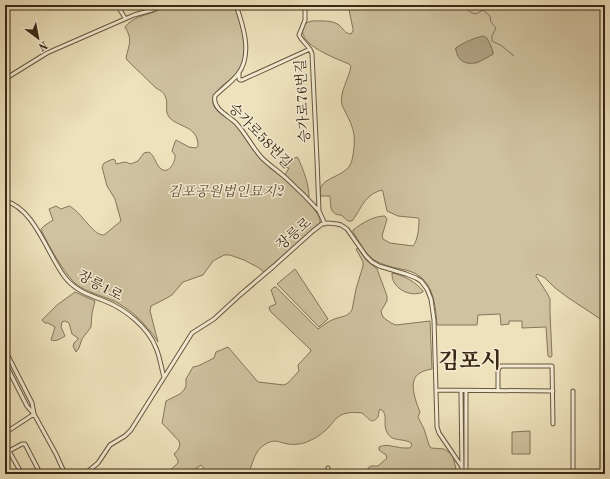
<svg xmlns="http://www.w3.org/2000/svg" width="610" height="479" viewBox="0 0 610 479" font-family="'Old Standard TT','Noto Serif KR',serif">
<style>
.green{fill:#cfc2a0;stroke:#85755b;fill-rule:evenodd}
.water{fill:#b0a384;stroke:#817258}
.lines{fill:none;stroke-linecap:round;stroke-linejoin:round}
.stream{stroke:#817258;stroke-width:1}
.minor-casing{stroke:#685640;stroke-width:5}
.minor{stroke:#f3ecd3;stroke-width:3}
.labels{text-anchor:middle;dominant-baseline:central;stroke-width:3;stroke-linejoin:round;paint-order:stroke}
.street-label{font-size:14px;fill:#3b2816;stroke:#f3ecd3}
.park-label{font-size:14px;font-style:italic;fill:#604e38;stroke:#f3ecd3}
.town-label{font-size:22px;font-weight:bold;fill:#3b2816;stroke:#f3ecd3}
</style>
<rect width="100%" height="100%" fill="#ede2bc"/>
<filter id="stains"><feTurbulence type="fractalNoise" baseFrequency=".005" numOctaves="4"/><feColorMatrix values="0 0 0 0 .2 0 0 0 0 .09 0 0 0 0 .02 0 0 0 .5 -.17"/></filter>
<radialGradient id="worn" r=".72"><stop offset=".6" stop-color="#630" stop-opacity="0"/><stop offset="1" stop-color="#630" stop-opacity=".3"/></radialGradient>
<!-- green -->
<path class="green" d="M165 5H234C240 22 248 43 243 61 241 66 239 71 235 75 227 83 206 94 215 108 220 115 230 119 236 125 247 138 254 152 266 164 270 169 277 173 282 177 292 185 322 212 320 223L264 272 259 268 244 260 230 255H224L213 261 203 275 183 282 172 295 165 299 151 306 150 311 158 342C147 325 133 311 116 302 103 296 88 293 76 284 66 276 46 242 41 229L44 226 53 220 49 209 56 206 61 209 69 206C81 211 93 236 104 235L121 221 115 199 107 186 102 167 104 163 113 159 115 160 116 164 125 162 131 164 138 161 144 153 149 152C155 156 155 163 160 168 168 176 176 162 175 155L172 151 175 142 176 140 189 147 196 148 198 146C198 125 178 128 169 117 164 110 169 103 165 96 164 92 159 90 156 88 146 79 137 69 127 60L126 58C129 44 133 40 125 27 133 17 143 16 154 12 158 11 162 8 165 5Z
M348 5H420L421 7 427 6 428 5H605V322L567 297 554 287 545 278 537 274 536 275V276L547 293 550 299V312L552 356 551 357H549L548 356 546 327 522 328V321H509V324L501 325 500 314 478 315 477 325H437C435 301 433 277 406 270 396 268 385 266 376 261 365 255 360 242 353 232V230C362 223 374 216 385 216L387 219 382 236 383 239 390 243 413 246C418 240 419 227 419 219L418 218 398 216 387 211 383 192 382 190C364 195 362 208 352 221H348L341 215C329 215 331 205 330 196H320C320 190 320 186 325 182 332 177 340 175 347 169 351 165 352 161 353 155 357 131 352 126 342 105 339 92 349 79 351 66L349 64C337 59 298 45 303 28 306 19 316 21 324 21 329 21 335 22 339 25 343 28 345 34 351 34L353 31V29ZM480 37 487 38 493 52V54L476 63 455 49 456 48 459 46Z
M297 157 298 158C303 169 309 184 309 197L307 196 285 176V175L289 168 284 167 282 165 283 163Z
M358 248 366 260 377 269 387 296V301L381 311 382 315 384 318 391 323 396 325 430 321 432 369C428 370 424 370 420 373 407 380 416 402 420 412L418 417 424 429 429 445 431 448 444 449 450 453 453 456 457 474H367L368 468 371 466H378L387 458 386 455 379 450V447C386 444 390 446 397 447 400 448 404 448 408 448H410L412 445 411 443C404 438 393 442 388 434 381 424 390 414 380 409L379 411 378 417C371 426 368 417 362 413 354 412 344 412 338 417 334 420 332 424 329 427 324 432 317 438 309 441 303 444 295 445 288 444 277 442 275 438 264 445 254 451 253 464 248 474H208L201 465 194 470V474H166L178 463V460L174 454 178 450 180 445 179 441 162 423 166 401 180 394 184 390 186 386V379L193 367 198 366 214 358 216 352 228 347 258 382 284 385 288 383 298 372 299 371 298 365 310 352 311 350 270 311 269 307 276 304 271 290 274 287H276L318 329C323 326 327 322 332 320 340 316 347 318 352 310L356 289 363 266V262L356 249Z
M295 269 328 319 319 327 277 284Z
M392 273C403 275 416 282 423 291V292C410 298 391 288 392 273Z
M75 292 95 301 92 313 91 327 82 339 79 348 76 352 73 346 74 343 78 339V338L72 334 69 323 65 321 62 322 61 327 65 336C60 339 56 342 51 340L55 327 48 323H45L42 320 57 305Z
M530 431V454H512V432Z"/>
<!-- water -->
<path class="water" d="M484 36C489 39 492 48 493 53V54C488 57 483 60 478 62 467 66 456 61 456 48 462 43 476 37 484 36Z"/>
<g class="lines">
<!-- stream -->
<path class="stream" d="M432 5 437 7 444 5
M464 5C467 10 470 13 476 14L483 10 490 16 491 22 496 28 492 36V41L502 46 514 56"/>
<defs>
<path id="minor" d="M117 5 125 18
M236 5C243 25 253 55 238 74 232 82 223 88 215 96 212 109 228 115 236 123 246 134 252 147 262 158 270 166 280 172 288 180 299 190 309 200 319 211
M305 5V20L299 35C302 42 310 46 312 54L317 160 319 211 325 224
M239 73V79L240 80H242L310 49
M5 79 47 53 134 15 152 10 160 5
M5 201C34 208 47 253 64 276 74 290 89 295 105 301 125 309 148 327 156 348 160 357 161 367 164 377
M5 350 32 403 34 414 27 406 5 363
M436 390 553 391
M461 391 462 474
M466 391V474
M498 391V371L499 368 501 366H552L553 424
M573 391V474
M5 406V407
M34 414 56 454 65 474
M5 433 34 414
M5 444 22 474
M9 451 22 444H25L38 469 37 471 32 474
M328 468 329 474
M85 474 98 463 110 445 125 436 131 430 192 333 214 319 240 295 274 266 313 231 322 224 328 223 337 224 341 225 347 229 366 256 372 262 379 266 406 274 416 278 421 281 427 289 431 299 434 320 437 427 439 433 462 467"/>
</defs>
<!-- minor casing -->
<use href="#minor" class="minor-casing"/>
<!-- minor -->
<use href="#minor" class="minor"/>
</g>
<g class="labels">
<!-- street labels -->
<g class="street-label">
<text transform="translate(303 101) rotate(-93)">승가로76번길</text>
<text transform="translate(260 136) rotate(46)">승가로58번길</text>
<text transform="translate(294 234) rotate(-41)">장릉로</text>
<text transform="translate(100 286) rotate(28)">장릉1로</text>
</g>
<!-- park labels -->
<g class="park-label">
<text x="226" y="192">김포공원법인묘지2</text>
</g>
<!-- town labels -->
<g class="town-label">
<text x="470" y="362">김포시</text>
</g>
</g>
<!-- margin -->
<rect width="610" height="479" fill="none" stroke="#ede2bc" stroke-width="20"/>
<rect x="6" y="6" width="598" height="467" fill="none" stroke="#3b2816" stroke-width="2"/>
<rect x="10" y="10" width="590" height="459" fill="none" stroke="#3b2816"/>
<!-- north arrow -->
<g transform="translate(38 38) rotate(148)" stroke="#f3ecd3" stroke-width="3" paint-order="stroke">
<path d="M0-3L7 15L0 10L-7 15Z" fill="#3b2816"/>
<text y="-6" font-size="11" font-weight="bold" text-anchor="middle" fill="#3b2816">N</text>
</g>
<rect width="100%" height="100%" filter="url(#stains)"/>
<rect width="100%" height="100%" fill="url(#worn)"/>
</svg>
